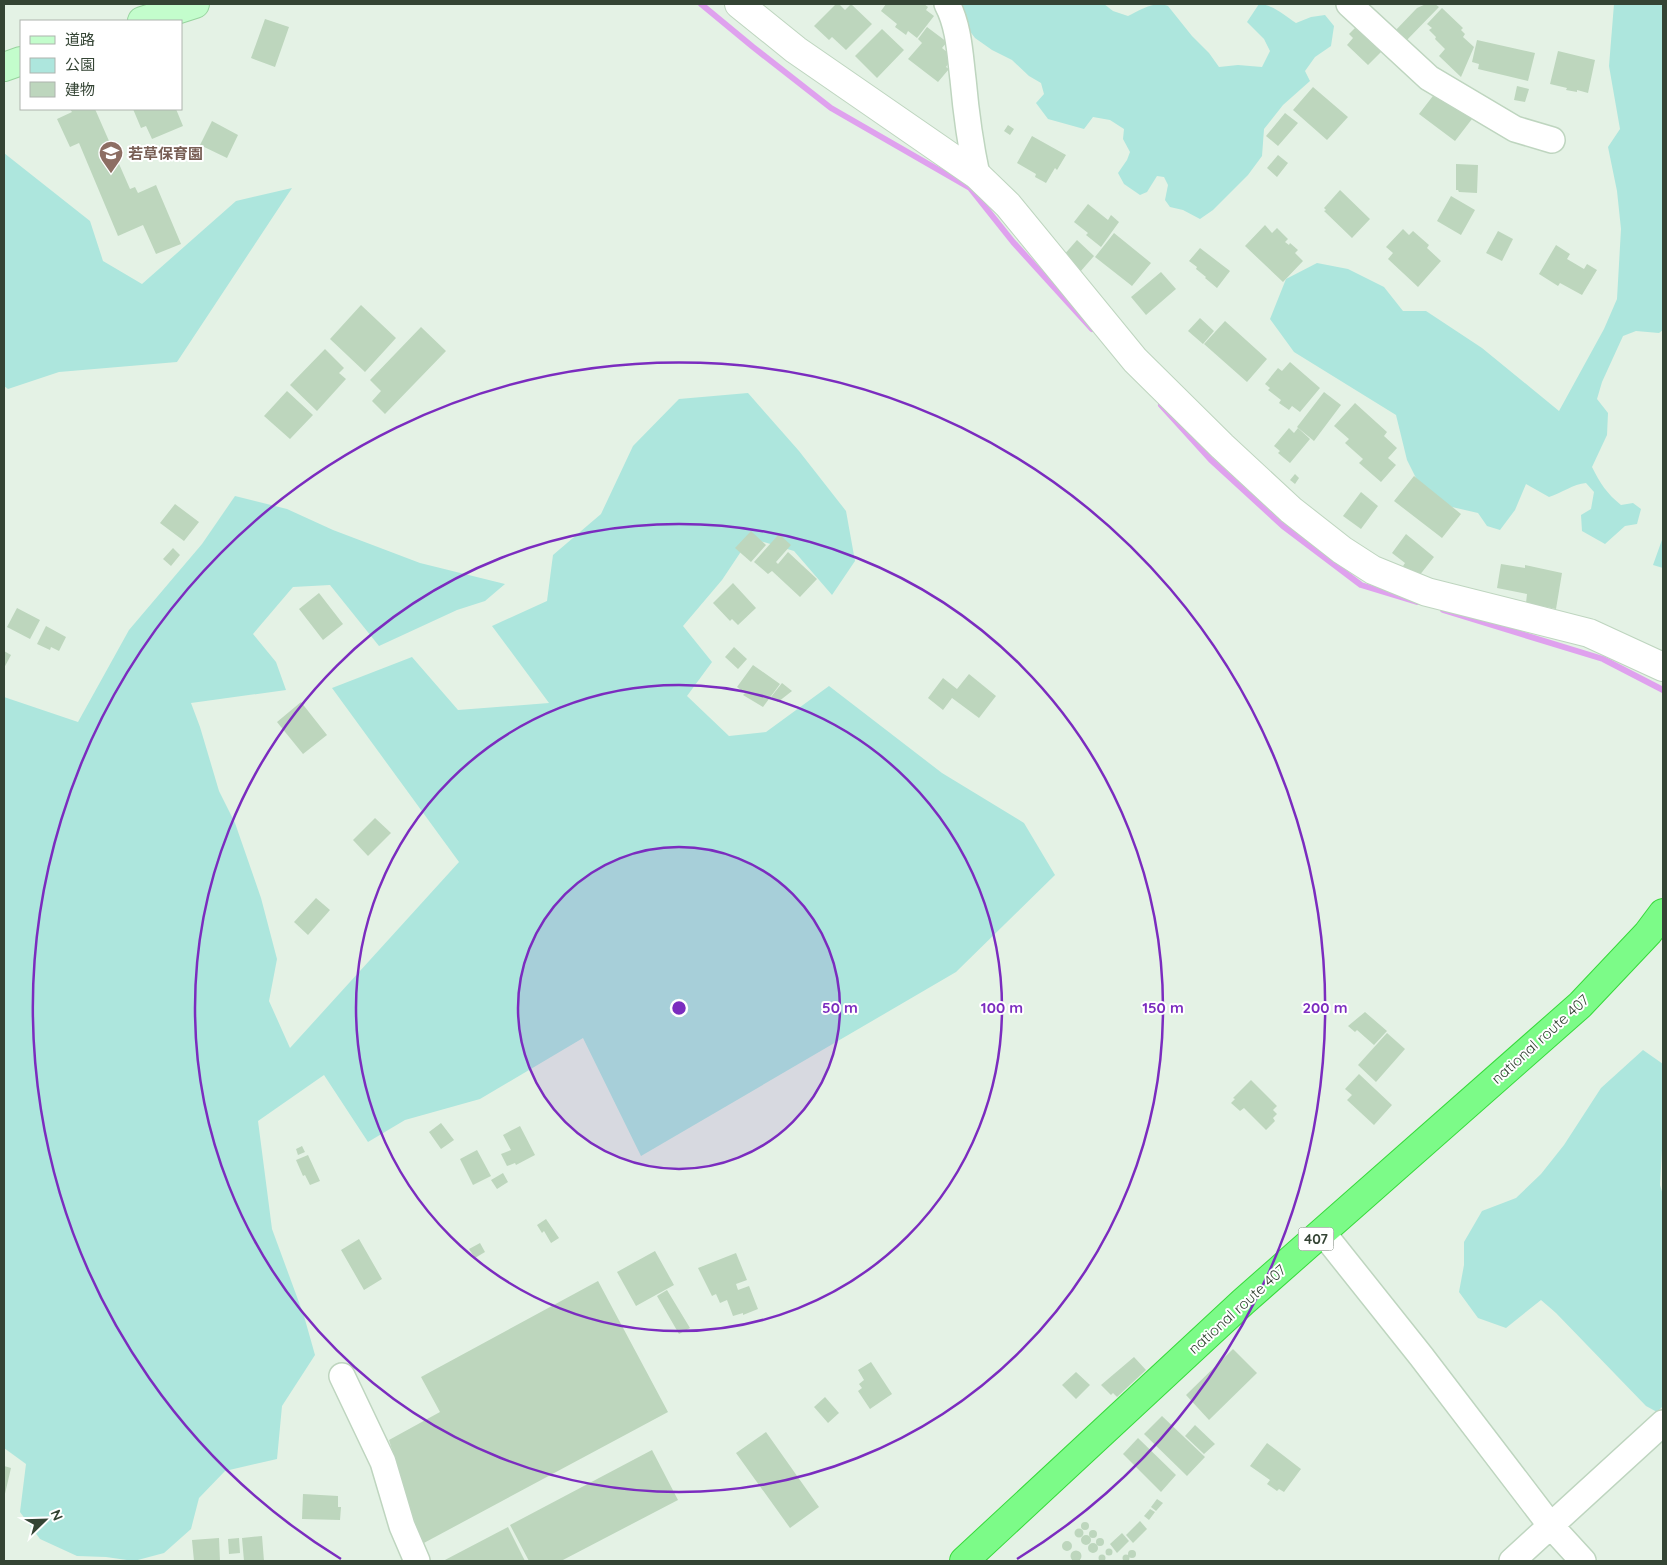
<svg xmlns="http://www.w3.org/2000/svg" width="1667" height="1565" viewBox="0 0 1667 1565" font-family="Quicksand,'Noto Sans JP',sans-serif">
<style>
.green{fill:#ade6dd}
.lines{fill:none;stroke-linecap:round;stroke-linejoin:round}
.stream{stroke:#dfa1ee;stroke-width:6}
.building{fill:#bdd6bd}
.minor-casing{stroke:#bed5bf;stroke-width:28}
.tertiary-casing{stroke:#bed5bf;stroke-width:30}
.secondary-casing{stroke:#97d49e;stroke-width:30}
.trunk-casing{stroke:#37d93b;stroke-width:30}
.minor{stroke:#fff;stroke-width:25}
.tertiary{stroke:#fff;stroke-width:28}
.secondary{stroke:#c3fdcc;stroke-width:28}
.trunk{stroke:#7cfb88;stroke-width:28}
.ring{fill:none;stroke:#7b2cbf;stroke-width:2.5}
.labels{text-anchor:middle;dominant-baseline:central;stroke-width:4;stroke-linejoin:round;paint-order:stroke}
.shield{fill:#fff;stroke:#717c71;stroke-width:1}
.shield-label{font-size:14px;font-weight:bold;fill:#344434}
.education-label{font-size:15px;font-weight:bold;fill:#785e54;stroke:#fff;text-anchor:start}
.street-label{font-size:15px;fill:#344434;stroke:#fff}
.centre{fill:#7b2cbf;stroke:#fff;stroke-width:2.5}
.ring-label{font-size:15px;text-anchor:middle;font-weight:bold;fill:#7b2cbf;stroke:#fff;stroke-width:4;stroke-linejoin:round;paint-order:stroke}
</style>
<rect width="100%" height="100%" fill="#e4f2e5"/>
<!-- green -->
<path class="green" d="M962 4H1104L1113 11 1128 16C1140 10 1155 0 1168 6L1192 36 1209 53 1219 67 1238 65 1262 67 1270 51 1264 39 1247 22 1259 4C1272 4 1285 16 1296 23L1311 17 1325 15 1334 26 1331 46 1315 57 1305 71 1310 81 1283 105 1264 129 1262 156 1248 175 1213 210 1200 219 1183 210 1170 207 1165 200 1168 185 1164 177 1157 176 1147 192 1140 195 1124 184 1118 173 1127 160 1130 152 1123 139 1124 129 1110 120 1093 117 1084 129 1048 119 1036 103 1044 94 1041 83 1029 76 1012 60 992 50 975 38 966 26Z
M1614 4H1663V330L1659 333 1636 331 1623 336 1602 382 1597 399 1608 413 1607 435 1592 467C1600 483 1607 494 1621 505L1633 503 1641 509 1637 524 1625 526 1605 544 1582 531 1581 515 1591 509 1594 492 1586 483C1573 484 1562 493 1549 497L1526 484 1515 510 1500 530 1487 526 1478 513 1452 507 1422 490 1407 460 1396 415 1294 352 1270 319 1286 279 1317 263 1348 269 1384 287 1403 311H1426L1482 348 1559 411 1604 329 1617 299 1621 229 1617 191 1608 147 1620 129 1609 66Z
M4 153 90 221 103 261 142 284 236 201 292 188 177 362 59 372 8 389 4 386Z
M748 393 799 451 846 511 855 561 832 595 794 551 750 538 722 580 683 626 712 662 687 696 729 736 766 732 829 686 942 773 1024 823 1055 875 956 972 641 1156 583 1038 480 1099 405 1120 368 1142 324 1075 258 1121 272 1229 304 1316 315 1355 282 1406 277 1459 225 1471 199 1498 191 1529 164 1553 134 1561 106 1557 77 1556 40 1539 20 1512 26 1464 4 1448V697L78 722 129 630 202 544 235 496 287 509 333 530 420 563 505 584 485 601 457 610 379 646 330 585 293 587 253 634 276 662 286 690 191 703 200 727 219 791 235 823 261 898 277 959 269 1001 290 1048 459 862 332 688 412 657 458 710 549 703 492 626 547 601 553 555 601 514 633 446 679 399Z
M1663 537V568L1653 565Z
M1643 1050 1663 1064V1133L1660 1185 1663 1195V1406L1657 1412 1646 1406 1556 1313 1541 1300 1506 1328 1478 1318 1459 1292 1464 1265V1242L1482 1211 1516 1198 1541 1174 1564 1145 1601 1088Z"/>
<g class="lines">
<!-- stream -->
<path class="stream" d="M701 4 753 47 831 108 970 188 1013 242 1092 329
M1161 405 1211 460 1283 526 1361 585 1417 602
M1443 610 1603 659 1663 690"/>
</g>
<!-- building -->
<path class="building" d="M836 4H839L845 10 851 4 872 24 846 50 832 37 829 40 814 26Z
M886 4H924L928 7 926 10 934 16 917 38 908 31 906 35 895 27 897 24 881 11Z
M1426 4H1435L1439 7 1404 43 1393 33 1417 8Z
M1442 8 1463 28 1461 30 1465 34 1463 37 1474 47 1461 77 1439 56 1445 49 1435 39 1436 37 1429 30 1432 28 1427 24Z
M265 19 289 27 275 67 251 58Z
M1357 26 1382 51 1368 65 1347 45 1353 38 1349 34Z
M927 27 947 42 942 48 953 57 946 67 949 69 938 82 908 59 922 43 918 39Z
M882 29 904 50 877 78 855 56Z
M1477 40 1535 53 1528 81 1478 69 1479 64 1472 62Z
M1558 51 1595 60 1588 93 1577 90V92L1566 90 1567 88 1550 84Z
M1517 86 1529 89 1525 102 1514 100Z
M1313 87 1348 117 1327 140 1293 110Z
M1436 92 1472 119 1455 141 1419 114Z
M70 109H95L130 189 135 187 138 193 156 185 181 244 156 254 143 225 118 236 79 143 70 147 57 119 72 112Z
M133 109H176L183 126 152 139 146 126 141 128Z
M1285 113 1298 123 1278 146 1266 136Z
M212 121 238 135 227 158 200 145Z
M1008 125 1014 129 1010 135 1004 131Z
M1032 136 1066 155 1057 170 1055 168 1046 183 1035 177 1036 174 1017 163Z
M1278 155 1288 163 1277 177 1267 168Z
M1456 164 1478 165 1477 193 1459 192 1458 190H1456Z
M1340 190 1370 219 1352 238 1324 211 1326 210 1324 208Z
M1451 196 1475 210 1461 235 1437 221Z
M1088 204 1108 220 1111 215 1119 222 1101 247 1086 235 1088 233 1074 222Z
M1265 225 1272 233 1277 228 1288 239 1285 242 1289 245 1290 243 1298 250 1295 253 1303 261 1283 282 1245 246Z
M1403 229 1409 235 1413 231 1429 245 1427 248 1441 261 1418 287 1388 259 1393 253 1386 247Z
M1498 231 1513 239 1502 261 1486 253Z
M1114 233 1151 263 1132 286 1095 257Z
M1077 240 1094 256 1080 272 1063 256Z
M1556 245 1570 254 1567 259 1584 269 1587 264 1597 270 1582 295 1560 283 1558 286 1539 274Z
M1200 248 1230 271 1217 288 1205 278 1206 277 1196 269 1197 267 1189 261Z
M1161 272 1176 289 1146 315 1131 297Z
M361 305 396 338 365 372 330 339Z
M1200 318 1214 331 1203 344 1188 331Z
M1225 321 1267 359 1247 382 1204 344Z
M421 327 446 351 385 414 372 401 381 391 370 380Z
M325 349 344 368 339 373 346 379 317 411 290 385Z
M1290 362 1320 388 1300 412 1292 406 1289 410 1279 403 1281 400 1268 390 1270 388 1265 384 1278 368 1282 371Z
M287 391 313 415 290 439 264 416Z
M1324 392 1341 405 1314 441 1297 427Z
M1355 403 1387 432 1384 436 1397 448 1388 458 1396 465 1381 482 1359 463 1363 459 1345 443 1349 439 1334 426Z
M1289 428 1294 433 1298 428 1310 439 1290 463 1278 453 1280 451 1274 446Z
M1295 474 1299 478 1295 484 1290 480Z
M1414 476 1461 514 1442 538 1394 501Z
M1361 492 1378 506 1361 529 1343 516Z
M175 504 199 522 184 541 160 523Z
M751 531 766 545 751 562 735 548Z
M779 534 791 545 776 562 778 564 788 552 817 579 800 597 772 571 768 574 754 562Z
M1406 534 1434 557 1419 576H1415L1403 566 1405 563 1392 553Z
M173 548 180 555 171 566 163 559Z
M1501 564 1525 568V565L1562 573 1556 609 1526 603 1527 594 1497 588Z
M733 583 756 608 738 625 732 619 730 621 713 603Z
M319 593 343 624 323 640 299 609Z
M17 608 40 620 30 639 7 627Z
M46 626 66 637 59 651 51 647 50 650 37 644Z
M734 647 747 659 738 669 725 657Z
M4 651 11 655 4 668Z
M753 665 780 684 763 707 743 695 745 693 737 687Z
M969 674 996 696 979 718 952 698 943 710 928 698 943 678 957 689Z
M782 683 792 691 778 702 771 697Z
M301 702 327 735 303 754 277 722Z
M375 818 391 833 368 856 353 840Z
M316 898 330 910 308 935 294 922Z
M1365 1012 1387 1031 1374 1045 1357 1030 1355 1032 1348 1026Z
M1387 1033 1405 1049 1376 1082 1358 1065Z
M1359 1074 1392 1105 1374 1125 1347 1100 1352 1095 1345 1089Z
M1251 1080 1277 1106 1273 1110 1277 1114 1273 1118 1275 1121 1266 1130 1244 1108 1240 1111 1231 1103 1235 1099 1233 1098Z
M441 1123 454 1140 441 1149 429 1132Z
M520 1126 535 1155 516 1165 515 1163 507 1166 501 1154 511 1150 503 1135Z
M302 1146 305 1152 298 1155 296 1149Z
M477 1150 491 1176 473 1185 460 1159Z
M308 1155 320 1181 310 1185 305 1175 303 1176 296 1160Z
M503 1173 508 1182 497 1189 491 1180Z
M546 1219 559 1238 551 1243 544 1231 542 1233 537 1225Z
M359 1239 382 1279 364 1290 341 1250Z
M480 1243 485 1252 475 1258 469 1249Z
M655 1251 674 1285 636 1306 617 1272Z
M736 1253 747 1280 736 1284 738 1290 749 1286 758 1309 743 1315V1313L733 1316 727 1300 720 1303 716 1294 712 1296 698 1268Z
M598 1281 668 1412 422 1544 389 1440 440 1412 421 1377Z
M667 1290 690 1328 679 1334 657 1296Z
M1233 1349 1257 1373 1209 1420 1186 1395Z
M1134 1357 1146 1370 1117 1397 1113 1393 1111 1395 1101 1385Z
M871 1362 892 1394 870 1409 858 1391 862 1388 859 1384 864 1380 858 1370Z
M1076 1372 1090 1385 1076 1399 1062 1385Z
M825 1397 839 1413 828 1423 814 1407Z
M1162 1416 1205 1457 1187 1476 1144 1434Z
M1195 1425 1215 1444 1204 1454 1185 1436Z
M766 1432 819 1507 790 1528 736 1453Z
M1138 1438 1176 1475 1161 1492 1123 1454Z
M1267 1443 1301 1469 1284 1492 1279 1489 1277 1491 1267 1484 1270 1480 1250 1466Z
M652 1450 678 1500 561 1561H529L510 1525Z
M4 1466 11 1468 4 1498Z
M303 1494 338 1496V1507H341L340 1520 302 1519Z
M1157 1499 1163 1503 1156 1511 1151 1507Z
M1150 1509 1155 1512 1149 1520 1144 1516Z
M1140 1521 1147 1529 1133 1543 1126 1535Z
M1081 1526a4 4 0 1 1 8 0a4 4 0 1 1-8 0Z
M508 1527 525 1561H443Z
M1074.5 1533a4.5 4.5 0 1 1 9 0a4.5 4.5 0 1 1-9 0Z
M1089 1534a4 4 0 1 1 8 0a4 4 0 1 1-8 0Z
M1122 1533 1129 1541 1117 1553 1110 1544Z
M1081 1540a5 5 0 1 1 10 0a5 5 0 1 1-10 0Z
M262 1536 264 1561H244L242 1538Z
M219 1538 220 1561H194L192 1540Z
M239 1538 240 1553 229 1554 228 1539Z
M1096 1542a4 4 0 1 1 8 0a4 4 0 1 1-8 0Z
M1062 1546a5 5 0 1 1 10 0a5 5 0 1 1-10 0Z
M1088 1548a5 5 0 1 1 10 0a5 5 0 1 1-10 0Z
M1105.5 1552a3.5 3.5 0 1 1 7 0a3.5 3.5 0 1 1-7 0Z
M1128 1554a4 4 0 1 1 8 0a4 4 0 1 1-8 0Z
M1070.5 1556a5.5 5.5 0 1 1 11 0a5.5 5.5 0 1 1-11 0Z
M1098.5 1558a3.5 3.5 0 1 1 7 0a3.5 3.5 0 1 1-7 0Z
M1122.5 1558a3.5 3.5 0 1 1 7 0a3.5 3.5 0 1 1-7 0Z"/>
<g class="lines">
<defs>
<path id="minor" d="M947 4C959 26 960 55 963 79 966 112 970 143 977 175
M1349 4 1429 78 1515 129 1552 140
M1323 1233 1421 1356 1551 1526 1583 1561
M342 1376 383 1462 402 1526 417 1561
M1512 1561 1663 1423"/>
<path id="tertiary" d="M739 4 796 50 977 175 1008 205 1135 360 1222 446 1291 510 1342 550 1373 570 1427 592 1589 633 1663 667"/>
<path id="secondary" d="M142 21 195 4
M4 67 21 61"/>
<path id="trunk" d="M964 1561 1243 1302 1580 1005 1648 933 1663 913"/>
</defs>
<!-- minor casing -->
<use href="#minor" class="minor-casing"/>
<!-- tertiary casing -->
<use href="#tertiary" class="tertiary-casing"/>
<!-- secondary casing -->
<use href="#secondary" class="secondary-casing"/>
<!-- trunk casing -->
<use href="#trunk" class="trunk-casing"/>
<!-- minor -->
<use href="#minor" class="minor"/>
<!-- tertiary -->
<use href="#tertiary" class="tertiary"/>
<!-- secondary -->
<use href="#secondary" class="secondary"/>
<!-- trunk -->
<use href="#trunk" class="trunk"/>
</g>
<!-- distance rings -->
<circle cx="679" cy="1008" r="161" fill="#7b2cbf" fill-opacity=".12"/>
<g class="ring">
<circle cx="679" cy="1008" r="161"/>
<circle cx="679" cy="1008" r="323"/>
<circle cx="679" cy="1008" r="484"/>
<path d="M341 1559A646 646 0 1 1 1017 1559"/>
</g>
<!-- icons -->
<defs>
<symbol id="school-pin" viewBox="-11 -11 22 30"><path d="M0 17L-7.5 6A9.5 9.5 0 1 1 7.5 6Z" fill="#8d6e63" stroke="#fff"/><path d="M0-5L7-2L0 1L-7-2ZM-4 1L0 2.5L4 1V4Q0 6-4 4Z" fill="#fff"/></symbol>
</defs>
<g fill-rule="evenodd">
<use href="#school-pin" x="97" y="139" width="28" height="38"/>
</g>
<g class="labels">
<!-- shield labels -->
<rect class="shield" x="1298.5" y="1227.5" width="35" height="23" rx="4"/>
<g class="shield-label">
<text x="1316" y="1239">407</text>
</g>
<!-- education labels -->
<g class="education-label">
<text x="128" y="153">若草保育園</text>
</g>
<!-- street labels -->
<g class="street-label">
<text transform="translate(1540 1039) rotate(-42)">national route 407</text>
<text transform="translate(1237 1309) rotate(-42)">national route 407</text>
</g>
</g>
<circle cx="679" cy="1008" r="8" class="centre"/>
<g class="ring-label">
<text x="840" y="1013">50 m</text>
<text x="1002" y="1013">100 m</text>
<text x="1163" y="1013">150 m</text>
<text x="1325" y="1013">200 m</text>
</g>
<!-- border -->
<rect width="1667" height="1565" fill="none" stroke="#344434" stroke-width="10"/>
<!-- legend -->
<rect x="20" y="20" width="162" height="90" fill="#ffffff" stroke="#aeb4ae"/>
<rect x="30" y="36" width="25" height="8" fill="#c3fdcc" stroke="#aeb4ae"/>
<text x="65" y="45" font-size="15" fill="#344434">道路</text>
<rect x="30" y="58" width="25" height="15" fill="#ade6dd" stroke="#aeb4ae"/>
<text x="65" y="70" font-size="15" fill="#344434">公園</text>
<rect x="30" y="82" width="25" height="15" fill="#bdd6bd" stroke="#aeb4ae"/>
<text x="65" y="95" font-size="15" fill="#344434">建物</text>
<!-- north arrow -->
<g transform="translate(45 1520) rotate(67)" stroke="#ffffff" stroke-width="4" paint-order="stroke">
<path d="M0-4L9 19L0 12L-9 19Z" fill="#344434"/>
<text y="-8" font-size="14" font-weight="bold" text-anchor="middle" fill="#344434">N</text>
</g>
</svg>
